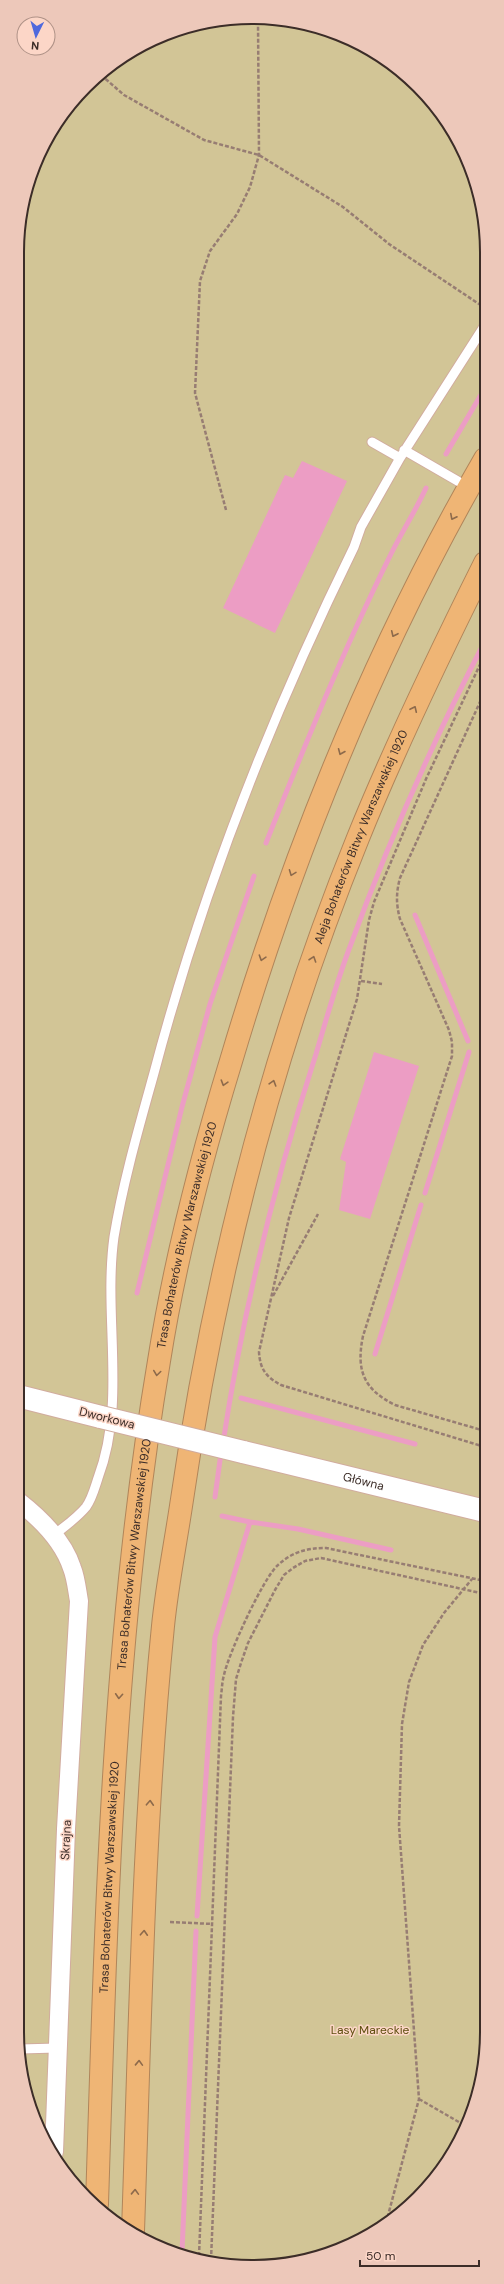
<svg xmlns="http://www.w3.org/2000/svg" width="504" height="2284" viewBox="0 0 504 2284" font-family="'DM Sans',sans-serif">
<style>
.green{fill:#d2c596}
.water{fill:#ec9dc4}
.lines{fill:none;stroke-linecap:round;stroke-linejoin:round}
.stream{stroke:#ec9dc4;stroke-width:5}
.service-casing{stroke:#d1ac9e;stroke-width:11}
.minor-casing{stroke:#d1ac9e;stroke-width:20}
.tertiary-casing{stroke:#d1ac9e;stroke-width:24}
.motorway-casing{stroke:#b0855a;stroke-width:24}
.path{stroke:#977d73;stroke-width:2.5;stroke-dasharray:4 2;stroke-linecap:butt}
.service{stroke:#fff;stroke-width:9}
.minor{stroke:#fff;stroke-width:18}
.tertiary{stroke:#fff;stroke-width:22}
.motorway{stroke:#efb575;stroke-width:22}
.tertiary-bridge-casing{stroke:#d1ac9e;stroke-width:24;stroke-linecap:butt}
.tertiary-bridge{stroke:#fff;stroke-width:22}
.oneway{stroke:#8d6a4b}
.labels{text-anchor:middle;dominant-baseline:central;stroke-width:3;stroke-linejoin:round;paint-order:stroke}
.street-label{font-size:12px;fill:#3c2d28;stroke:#fcd6c7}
.park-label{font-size:12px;fill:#5f4f10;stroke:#fcd6c7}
.rim{fill:none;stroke:#3c2d28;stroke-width:2}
</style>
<rect width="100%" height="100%" fill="#fcd6c7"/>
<!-- green -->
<path class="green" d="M283 19 356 41 418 86 463 148 485 222V2063L455 2150 395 2218 327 2255 236 2266 148 2243 75 2187 35 2122 17 2032 19 221 49 134 109 65 191 25Z"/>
<!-- water -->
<path class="water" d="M302 461 347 481 275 633 223 608 285 475 293 478Z
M374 1052 419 1066 370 1219 339 1210 346 1162 340 1159Z"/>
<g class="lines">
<!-- stream -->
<path class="stream" d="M446 454 485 388
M266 843C304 747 343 651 389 558 400 535 415 512 426 488
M415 915 468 1041
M425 1193 469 1052
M137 1293 182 1107 210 1004 254 876
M375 1354 421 1205
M241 1398 415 1444
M223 1443C243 1310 275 1181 316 1054 327 1017 337 980 351 944 389 840 434 739 485 641
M215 1497 221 1453
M250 1522 298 1529 391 1550
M197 1916 215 1637 250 1522 222 1516
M182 2252 196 1931"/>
<defs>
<path id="service" d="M372 442 400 458
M404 450 468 487
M54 1535C65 1526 77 1518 86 1507 92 1499 95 1487 98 1478 127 1401 103 1317 114 1237 123 1182 139 1127 154 1073 202 891 271 716 354 547L361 527 400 458 485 325
M20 2049 57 2048"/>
<path id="minor" d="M18 1501C40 1518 63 1540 72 1568 76 1578 77 1590 79 1601L66 1829 54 2152"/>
<g id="tertiary">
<path d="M18 1396 101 1417"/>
<path id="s1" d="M243 1452 485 1511"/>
</g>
<g id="motorway">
<path id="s2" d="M97 2204C106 1922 112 1640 159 1361 175 1259 201 1159 231 1061 293 852 376 647 485 459"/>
<path id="s3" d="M133 2231C140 2030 143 1827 163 1626 167 1586 175 1546 181 1506 214 1278 271 1052 358 838 396 744 440 653 485 563"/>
</g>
</defs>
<!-- service casing -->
<use href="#service" class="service-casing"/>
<!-- minor casing -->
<use href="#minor" class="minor-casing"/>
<!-- tertiary casing -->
<use href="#tertiary" class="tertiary-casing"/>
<!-- motorway casing -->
<use href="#motorway" class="motorway-casing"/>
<!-- path -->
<path class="path" d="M101 75 124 95 204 140 259 155 343 207 389 244 485 308
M226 510 195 393 200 281 210 251 237 214 250 187 259 155 258 21
M361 981 382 984
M273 1296 318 1214
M485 1431 395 1405C363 1389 356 1370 363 1336L452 1056V1042L449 1030 400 919C396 904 396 893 400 878L485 691
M485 1447 281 1385C266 1377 260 1369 259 1352L289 1218 357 999 369 920 374 902 426 779 485 654
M170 1922 213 1924
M419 2099 464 2125
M386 2223 419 2099 399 1826 402 1724 409 1682 423 1645 444 1613 472 1579
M199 2256 221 1696C222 1689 222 1682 224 1675 228 1655 263 1578 278 1565 292 1552 307 1548 326 1548L485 1581
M211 2260 233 1717 236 1679 241 1663 248 1643 275 1590 284 1575 293 1568 305 1561 321 1558 485 1594"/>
<!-- service -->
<use href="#service" class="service"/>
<!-- minor -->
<use href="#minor" class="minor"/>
<!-- tertiary -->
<use href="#tertiary" class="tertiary"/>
<!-- motorway -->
<use href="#motorway" class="motorway"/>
<defs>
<path id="tertiary-bridge" d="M101 1417 243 1452"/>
</defs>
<!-- tertiary-bridge casing -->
<use href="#tertiary-bridge" class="tertiary-bridge-casing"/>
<!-- tertiary-bridge -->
<use href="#tertiary-bridge" class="tertiary-bridge"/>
</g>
<!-- one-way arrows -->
<defs><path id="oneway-chevron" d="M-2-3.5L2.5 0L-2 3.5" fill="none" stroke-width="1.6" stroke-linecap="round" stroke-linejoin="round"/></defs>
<g class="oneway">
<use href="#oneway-chevron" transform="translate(453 517) rotate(117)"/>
<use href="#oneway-chevron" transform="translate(394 634) rotate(115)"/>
<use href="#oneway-chevron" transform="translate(414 709) rotate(-65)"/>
<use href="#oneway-chevron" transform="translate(341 752) rotate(113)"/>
<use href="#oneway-chevron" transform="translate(292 873) rotate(111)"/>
<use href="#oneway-chevron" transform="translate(262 958) rotate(108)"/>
<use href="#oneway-chevron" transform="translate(313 959) rotate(-71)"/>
<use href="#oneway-chevron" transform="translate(224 1083) rotate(107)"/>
<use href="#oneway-chevron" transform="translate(273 1083) rotate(-73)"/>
<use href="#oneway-chevron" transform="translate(157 1373) rotate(98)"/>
<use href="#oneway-chevron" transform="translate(119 1696) rotate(94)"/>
<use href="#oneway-chevron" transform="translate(150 1803) rotate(-87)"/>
<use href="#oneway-chevron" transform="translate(144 1933) rotate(-87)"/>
<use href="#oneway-chevron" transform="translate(139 2063) rotate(-88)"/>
<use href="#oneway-chevron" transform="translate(135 2192) rotate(-88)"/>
</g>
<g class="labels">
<!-- street labels -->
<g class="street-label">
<text stroke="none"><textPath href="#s3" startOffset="1422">Aleja Bohaterów Bitwy Warszawskiej 1920</textPath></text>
<text stroke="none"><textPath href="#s2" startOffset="975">Trasa Bohaterów Bitwy Warszawskiej 1920</textPath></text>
<text transform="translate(107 1418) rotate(14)">Dworkowa</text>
<text stroke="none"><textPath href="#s1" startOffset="124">Główna</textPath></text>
<text stroke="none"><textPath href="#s2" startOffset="651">Trasa Bohaterów Bitwy Warszawskiej 1920</textPath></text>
<text transform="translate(66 1840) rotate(-87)">Skrajna</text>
<text stroke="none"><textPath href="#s2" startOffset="327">Trasa Bohaterów Bitwy Warszawskiej 1920</textPath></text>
</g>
<!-- park labels -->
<g class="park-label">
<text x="370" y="2030">Lasy Mareckie</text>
</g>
</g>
<!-- crop -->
<path d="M0 0H504V2284H0ZM252 24H252A228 228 0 0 1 480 252V2032A228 228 0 0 1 252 2260H252A228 228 0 0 1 24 2032V252A228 228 0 0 1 252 24Z" fill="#edc8ba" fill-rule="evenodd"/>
<path class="rim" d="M252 24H252A228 228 0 0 1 480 252V2032A228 228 0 0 1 252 2260H252A228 228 0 0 1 24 2032V252A228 228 0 0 1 252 24Z"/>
<!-- north arrow -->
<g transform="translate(36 36) rotate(185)"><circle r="19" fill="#fcd6c7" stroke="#af9287"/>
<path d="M0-3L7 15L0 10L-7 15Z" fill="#4f69dd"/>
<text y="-6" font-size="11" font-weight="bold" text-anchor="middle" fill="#3c2d28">N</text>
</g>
<!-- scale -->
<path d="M360 2260v6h119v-6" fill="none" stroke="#3c2d28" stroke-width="2"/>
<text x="366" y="2260" font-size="12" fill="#3c2d28" stroke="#fcd6c7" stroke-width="3" paint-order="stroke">50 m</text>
</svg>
